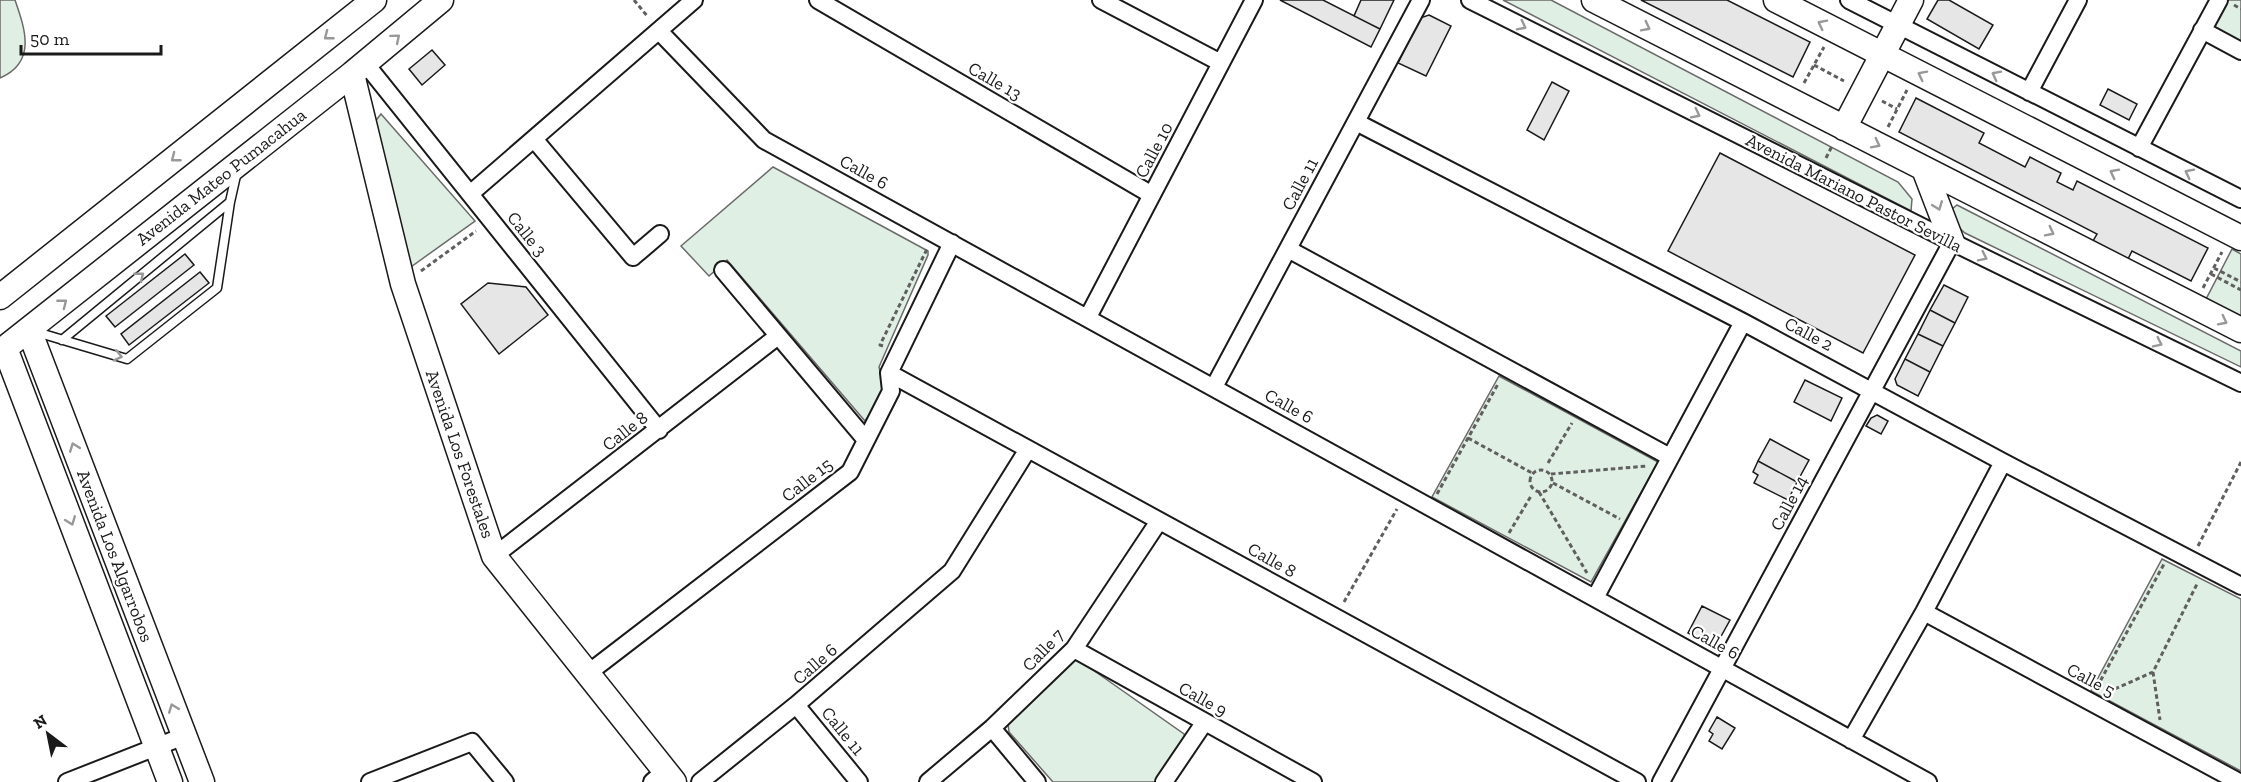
<svg xmlns="http://www.w3.org/2000/svg" width="2241" height="782" viewBox="0 0 2241 782" font-family="'Zilla Slab',serif">
<style>
.green{fill:#e0efe3;stroke:#6a6a6a;stroke-width:1.5}
.building{fill:#e6e6e6;stroke:#1a1a1a;stroke-width:1.5}
.lines{fill:none;stroke-linecap:round;stroke-linejoin:round}
.lane-casing{stroke:#1a1a1a;stroke-width:11}
.street-casing{stroke:#1a1a1a;stroke-width:20}
.secondary-casing{stroke:#1a1a1a;stroke-width:27}
.path{stroke:#5f5f5f;stroke-width:3;stroke-dasharray:4.5 3;stroke-linecap:butt}
.lane{stroke:#fff;stroke-width:8}
.street{stroke:#fff;stroke-width:16}
.secondary{stroke:#fff;stroke-width:24}
.oneway{stroke:#989898}
.labels{text-anchor:middle;dominant-baseline:central;stroke-width:4.5;stroke-linejoin:round;paint-order:stroke}
.street-label{font-size:18px;fill:#1a1a1a;stroke:#fff}
</style>
<rect width="100%" height="100%" fill="#fff"/>
<!-- green -->
<path class="green" d="M0 0H15C25 29 37 62 0 78Z
M1503 0H1551L1898 182 1912 199 1911 211Z
M2227 0H2241V44L2211 29Z
M381 114 475 221 408 269 374 123Z
M773 167 928 251V255L879 367 885 393 865 421 727 260 709 276 681 246Z
M1957 205 2241 351V367L1965 233 1956 225 1952 209Z
M2232 249 2241 254V323L2204 303Z
M1499 376 1658 462 1591 582 1432 497Z
M2162 559 2241 599V771L2091 691Z
M1076 658 1184 734 1186 741 1158 782H1053L1009 732 1008 723Z"/>
<!-- building -->
<path class="building" d="M1280 0H1323L1380 29 1371 47Z
M1361 0H1394L1380 29 1354 16Z
M1641 0H1727L1810 42 1793 77Z
M1938 0H1949L1993 25 1979 49 1927 19Z
M1429 15 1451 26 1426 76 1398 63 1420 18Z
M432 50 445 65 422 85 409 69Z
M1552 82 1569 91 1544 140 1527 130Z
M2108 89 2137 104 2129 120 2100 105Z
M1916 98 1984 133 1979 143 2025 167 2030 157 2061 173 2057 182 2073 190 2077 181 2208 248 2191 281 2132 251 2128 259 2093 241 2097 234 1899 132Z
M1720 153 1915 255 1863 353 1668 251Z
M185 254 194 265 115 327 106 316Z
M200 272 209 283 129 345 121 334Z
M488 283 526 287 548 315 499 354 461 304Z
M1944 285 1968 297 1955 323 1930 310Z
M1930 310 1955 323 1943 346 1918 334Z
M1918 334 1943 346 1930 372 1905 359Z
M1905 359 1930 372 1918 396 1897 385 1895 379Z
M1805 380 1842 398 1831 421 1794 402Z
M1877 415 1888 421 1881 434 1866 426 1871 418Z
M1770 439 1809 460 1797 482 1758 461Z
M1758 461 1797 482 1788 500 1754 483 1758 475 1753 472Z
M1702 606 1730 620 1719 640 1713 643H1706L1688 633Z
M1717 717 1735 728 1722 749 1709 741 1713 734 1709 731Z"/>
<g class="lines">
<defs>
<path id="lane" d="M33 331 127 359 217 288 230 202
M62 340 230 202 237 171"/>
<path id="street" d="M818 0 1152 195
M1101 0 1221 63
M1470 0 1952 242 2241 383
M1849 0 2241 199
M2202 30 2241 51
M659 31 764 140 1928 782
M365 63 659 430
M2029 92 2078 0
M1356 122 1743 322 2003 462 2241 586
M534 139 633 257 660 234
M2139 148 2219 0
M470 194 694 0
M1288 249 1670 457
M723 270 866 440
M1088 317 1254 0
M889 373 1637 782
M1214 387 1421 0
M494 556 778 336
M1595 598 1743 322
M1924 612 2239 782
M1074 649 1313 782
M587 674 850 472 891 391 889 373 952 243
M796 705 859 782
M992 728 1037 782
M1851 740 1924 612 2003 462
M67 782 184 736
M370 782 472 742 505 782
M652 782 665 771
M700 782 796 705 952 571 1028 449
M928 782 992 728 1074 649 1159 521
M1164 782 1204 723
M1661 782 1952 242"/>
<path id="secondary" d="M1594 0 2241 330
M1776 0 2241 238
M352 74 403 284 494 556 674 782
M1844 128 1911 0
M1924 169 1952 242
M0 297 374 0
M29 330 202 782
M5 348 170 782
M0 352 352 74 441 0"/>
</defs>
<!-- lane casing -->
<use href="#lane" class="lane-casing"/>
<!-- street casing -->
<use href="#street" class="street-casing"/>
<!-- secondary casing -->
<use href="#secondary" class="secondary-casing"/>
<!-- path -->
<path class="path" d="M634 0 648 17
M2234 5 2241 9
M1814 65 1844 81
M1804 83 1824 47
M1882 101 1897 109
M1888 127 1907 90
M1826 158 1832 146
M2214 268 2241 282
M421 271 476 231
M2211 274 2241 290
M2203 288 2222 252
M883 346 880 345 927 249
M1468 438 1532 473
M1548 463 1572 423
M1530 481a11 11 0 1 1 22 0a11 11 0 1 1-22 0Z
M1551 474 1647 466
M1553 483 1620 519
M1539 492 1587 573
M1437 494 1498 384
M1509 533 1531 496
M2198 546 2241 462
M1344 602 1397 509
M2153 672 2160 720
M2097 687 2164 564
M2108 692 2153 672 2198 582"/>
<!-- lane -->
<use href="#lane" class="lane"/>
<!-- street -->
<use href="#street" class="street"/>
<!-- secondary -->
<use href="#secondary" class="secondary"/>
</g>
<!-- one-way arrows -->
<defs><path id="oneway-chevron" d="M-2-3.5L2.5 0L-2 3.5" fill="none" stroke-width="1.6" stroke-linecap="round" stroke-linejoin="round" transform="scale(1.5)"/></defs>
<g class="oneway">
<use href="#oneway-chevron" transform="translate(1822 24) rotate(-153)"/>
<use href="#oneway-chevron" transform="translate(1522 26) rotate(27)"/>
<use href="#oneway-chevron" transform="translate(1646 27) rotate(27)"/>
<use href="#oneway-chevron" transform="translate(328 36) rotate(142)"/>
<use href="#oneway-chevron" transform="translate(396 38) rotate(-40)"/>
<use href="#oneway-chevron" transform="translate(1922 75) rotate(-153)"/>
<use href="#oneway-chevron" transform="translate(1996 75) rotate(-153)"/>
<use href="#oneway-chevron" transform="translate(1696 114) rotate(27)"/>
<use href="#oneway-chevron" transform="translate(1876 144) rotate(27)"/>
<use href="#oneway-chevron" transform="translate(175 158) rotate(142)"/>
<use href="#oneway-chevron" transform="translate(2114 173) rotate(-153)"/>
<use href="#oneway-chevron" transform="translate(2189 173) rotate(-153)"/>
<use href="#oneway-chevron" transform="translate(1938 206) rotate(69)"/>
<use href="#oneway-chevron" transform="translate(2050 232) rotate(27)"/>
<use href="#oneway-chevron" transform="translate(1983 257) rotate(26)"/>
<use href="#oneway-chevron" transform="translate(140 276) rotate(-39)"/>
<use href="#oneway-chevron" transform="translate(63 303) rotate(-38)"/>
<use href="#oneway-chevron" transform="translate(2223 321) rotate(27)"/>
<use href="#oneway-chevron" transform="translate(2158 343) rotate(26)"/>
<use href="#oneway-chevron" transform="translate(118 356) rotate(13)"/>
<use href="#oneway-chevron" transform="translate(74 447) rotate(-111)"/>
<use href="#oneway-chevron" transform="translate(71 521) rotate(69)"/>
<use href="#oneway-chevron" transform="translate(173 708) rotate(-111)"/>
</g>
<g class="labels">
<!-- street labels -->
<g class="street-label">
<text transform="translate(995 81) rotate(30)">Calle 13</text>
<text transform="translate(1154 150) rotate(-62)">Calle 10</text>
<text transform="translate(864 172) rotate(29)">Calle 6</text>
<text transform="translate(221 177) rotate(-38)">Avenida Mateo Pumacahua</text>
<text transform="translate(1300 184) rotate(-62)">Calle 11</text>
<text transform="translate(1854 193) rotate(27)">Avenida Mariano Pastor Sevilla</text>
<text transform="translate(527 234) rotate(51)">Calle 3</text>
<text transform="translate(1809 334) rotate(28)">Calle 2</text>
<text transform="translate(1289 406) rotate(29)">Calle 6</text>
<text transform="translate(625 431) rotate(-38)">Calle 8</text>
<text transform="translate(460 454) rotate(71)">Avenida Los Forestales</text>
<text transform="translate(807 480) rotate(-38)">Calle 15</text>
<text transform="translate(1789 503) rotate(-62)">Calle 14</text>
<text transform="translate(115 556) rotate(69)">Avenida Los Algarrobos</text>
<text transform="translate(1272 560) rotate(29)">Calle 8</text>
<text transform="translate(1715 642) rotate(29)">Calle 6</text>
<text transform="translate(1043 650) rotate(-46)">Calle 7</text>
<text transform="translate(815 664) rotate(-41)">Calle 6</text>
<text transform="translate(2091 680) rotate(28)">Calle 5</text>
<text transform="translate(1203 699) rotate(29)">Calle 9</text>
<text transform="translate(843 731) rotate(51)">Calle 11</text>
</g>
</g>
<!-- north arrow -->
<g transform="translate(48 734) rotate(328)" stroke="#ffffff" stroke-width="4.5" paint-order="stroke">
<path d="M0-4.5L10 22L0 15L-10 22Z" fill="#1a1a1a"/>
<text y="-9" font-size="16" font-weight="bold" text-anchor="middle" fill="#1a1a1a">N</text>
</g>
<!-- scale -->
<path d="M21 45v9h140v-9" fill="none" stroke="#1a1a1a" stroke-width="3"/>
<text x="30" y="45" font-size="18" fill="#1a1a1a" stroke="#ffffff" stroke-width="4.5" paint-order="stroke">50 m</text>
</svg>
